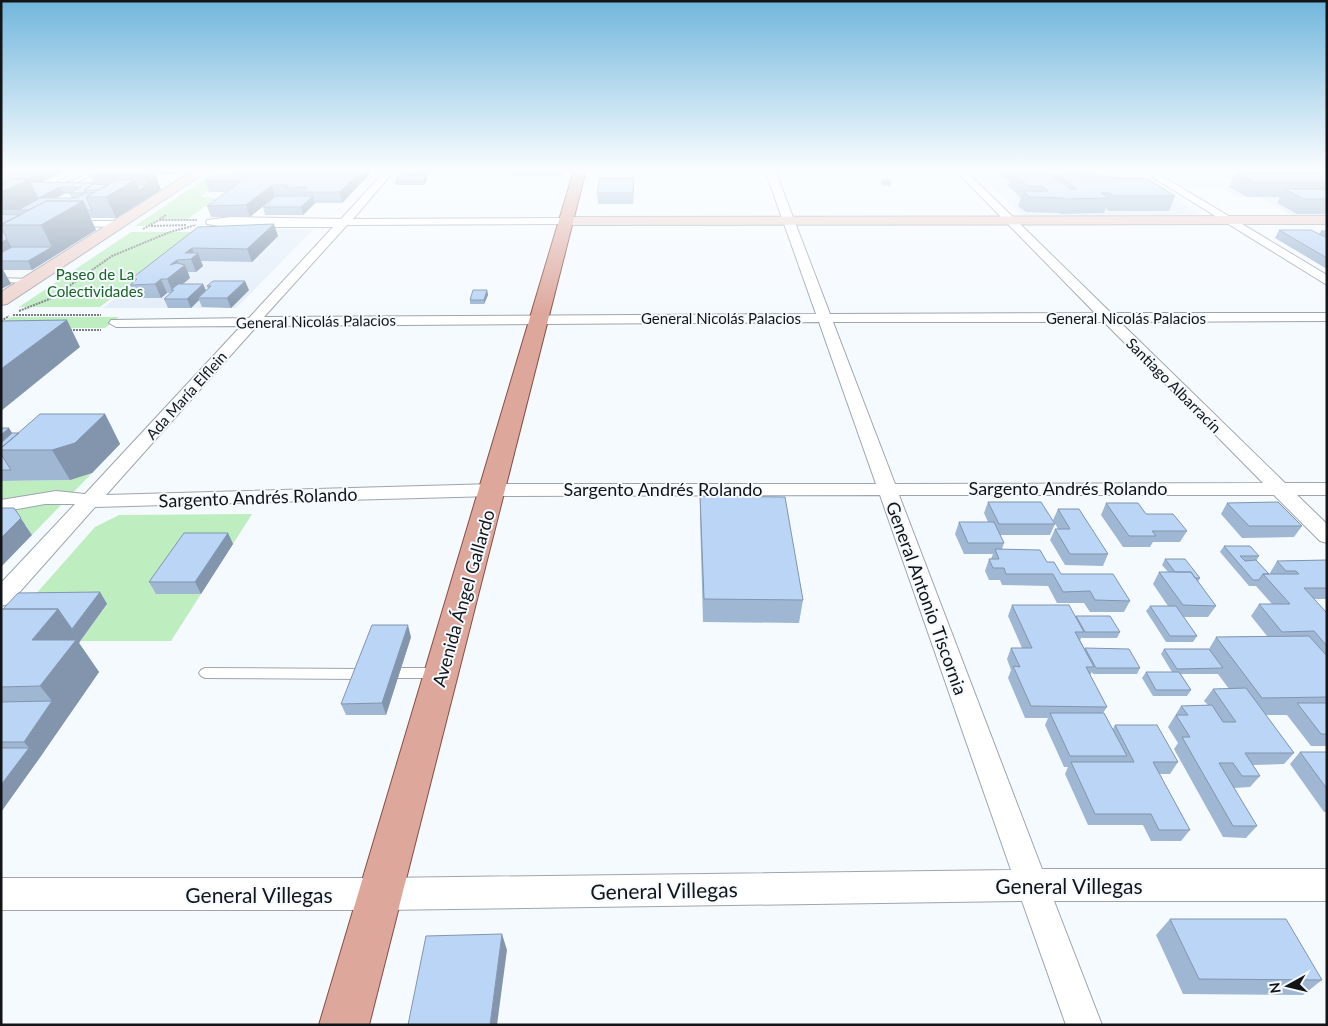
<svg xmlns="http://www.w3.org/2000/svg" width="1328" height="1026" viewBox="0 0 1328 1026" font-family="Lato,sans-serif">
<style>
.built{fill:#e4eef9}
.green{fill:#beedc0}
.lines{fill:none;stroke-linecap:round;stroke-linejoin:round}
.lane-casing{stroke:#9ea5ad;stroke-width:2}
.street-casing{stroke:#9ea5ad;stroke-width:2}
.secondary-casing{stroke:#9ea5ad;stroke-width:2}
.primary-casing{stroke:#874e43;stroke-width:2}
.path{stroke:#7a7e82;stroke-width:2;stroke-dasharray:2 1;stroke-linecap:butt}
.lane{fill:#fff;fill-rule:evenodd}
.street{fill:#fff;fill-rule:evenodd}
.secondary{fill:#eed3ce;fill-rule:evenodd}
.primary{fill:#dda79c;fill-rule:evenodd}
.wall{fill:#a0b7d3;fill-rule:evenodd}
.shaded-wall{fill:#8295ac}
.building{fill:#bad5f5;stroke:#8295ac;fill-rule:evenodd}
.labels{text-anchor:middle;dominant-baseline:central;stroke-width:4;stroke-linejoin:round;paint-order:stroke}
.far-park-label{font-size:15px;fill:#196325;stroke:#f5faff}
.far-street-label{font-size:15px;fill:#121417;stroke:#f5faff}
.street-label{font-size:18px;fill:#121417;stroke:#f5faff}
.near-street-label{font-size:21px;fill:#121417;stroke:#f5faff}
</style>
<rect width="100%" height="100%" fill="#f5faff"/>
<!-- built -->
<path class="built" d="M975 170H1130L1200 215H1022Z
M1327 177V217H1295L1258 197H1238L1220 187H1185L1176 181H1262Z
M205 229H314L236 308H103Z"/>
<!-- green -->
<path class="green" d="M218 170H238L200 197 216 198 188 219H158L148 226H135Z
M131 232H198L100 307H19Z
M11 317H119L105 328H1V323Z
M92 473 32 535 26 525H1V481L70 480Z
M252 514 233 544 190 545 156 593 201 594 171 641H80L107 605 27 604 95 527 119 515Z"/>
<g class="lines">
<defs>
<path id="lane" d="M78 170H84L63 183C82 182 91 163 112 174L110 175 97 172C84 178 68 190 54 185Z
M1 278 30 279 33 281 30 283 1 282Z
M205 668 362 669 366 671 368 674 366 677 362 679 205 678 201 676 199 673 201 670Z
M399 668H436L440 670 442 673 440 676 436 678H399L395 676 393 673 395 670Z"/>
<path id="street" d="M386 170H395L353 219 566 218 571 221 566 224 347 225 264 317 816 314 765 170H775L830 314 1095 313 955 170H965L1111 313H1327V321L1120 322 1285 483H1327V495H1297L1327 524V543L1320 541 1274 495H899L1042 869H1327V901H1054L1102 1025H1066L1022 901 381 910H1V878H381L1011 870 880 495 493 496 95 507 9 604 1 606V583L75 504H45L1 512V500L56 491 85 494 241 326 116 327 109 323 111 320 249 318 333 227H225L207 224 206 222 207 220 231 217 341 219ZM819 322 876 484H493L106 495 257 326ZM833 322H1104L1263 483 895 484Z
M1141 170H1152L1327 275V285Z
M66 221H119L124 224 119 227 62 226 61 224 62 222Z"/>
<path id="secondary" d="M194 170H209L7 304 1 305V292Z
M1327 216V224L566 225 561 224 559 221 561 218 566 217Z"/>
<path id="primary" d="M574 170H586L369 1025H319Z"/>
</defs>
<!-- lane casing -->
<use href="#lane" class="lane-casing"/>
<!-- street casing -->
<use href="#street" class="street-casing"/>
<!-- secondary casing -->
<use href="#secondary" class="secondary-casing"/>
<!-- primary casing -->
<use href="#primary" class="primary-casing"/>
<!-- path -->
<path class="path" d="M166 215 159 220H197
M151 226 187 225
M143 229 159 220
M19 311 52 298 112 256 170 232 196 225
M13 315H101
M1 321 9 316
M67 330H101"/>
<!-- lane -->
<use href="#lane" class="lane"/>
<!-- street -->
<use href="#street" class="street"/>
<!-- secondary -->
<use href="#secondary" class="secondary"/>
<!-- primary -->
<use href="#primary" class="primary"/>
</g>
<!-- wall -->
<path class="wall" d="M6 170H66L41 182 93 183 89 175 99 170H193L188 173H174L171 175H156L161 190 116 218H90L96 230 32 270H3L11 284 1 289V175L7 173ZM64 194H70L72 198H56Z
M237 170H297L293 173H299L298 170H369L370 174 342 203H315L303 215H265L263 207 276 196H275L250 217H211L207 206 226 192H209L205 181 229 176Z
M402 170H460L459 172H429L426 176 427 180 424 185H395V181L400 176V173Z
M512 170H565L562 176H512Z
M999 170H1097L1095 176 1110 178 1175 196 1169 211H1109L1106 208 1104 213 1061 214 1059 213 1026 212 1018 206 1021 198 1008 186 1010 179H1004L998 173Z
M1235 173H1327V214H1297L1277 203 1280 197H1247L1229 187Z
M634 178 633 204H598L597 193Z
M882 180 891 182V186H884L881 183Z
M198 227 278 236 252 262 201 261 203 266 196 272H188L190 278 183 284H203L206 291 208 289 207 286 249 290 231 308 202 307 199 300 191 308H168L164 299 171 293H167L161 298H136L130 285 132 283 131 279Z
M1279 230 1319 234 1321 231H1327V269L1275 238Z
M487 290 488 295 484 304H470V300Z
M105 414 120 444 92 473 70 480 1 481V428L12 433H19Z
M700 496 803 600 799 623 703 622 700 518Z
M988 502 1055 524 1050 535H1000L1004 543 1002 549 1047 562 1061 574 1130 601 1124 612H1090L1084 603H1057L1048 586 1002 585 1000 580H989L985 571 989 559H991L993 554H964L955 534 959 522H988L984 513Z
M1106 503 1146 514 1187 531 1180 542H1153L1150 547H1123L1101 515Z
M1227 503 1302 526 1294 537 1242 538 1221 514Z
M1058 509 1108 554 1103 566 1065 565 1050 540 1055 529H1058L1053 520Z
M228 533 233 544 201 594H156L149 582Z
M1224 546 1259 556 1256 561 1269 574H1271L1270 573 1277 561 1327 560V599H1314L1327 613V746H1311L1287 715H1266L1294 753 1284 764 1253 765 1260 776 1250 787 1234 788 1257 826 1246 838 1223 837 1174 749 1178 743 1168 727 1181 706 1208 705 1204 701 1213 689H1229L1218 674H1181L1191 690 1187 696H1153L1142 678 1146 672H1172L1161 654 1164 649H1209L1216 637 1267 636 1251 616 1259 604H1272L1256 586H1249L1220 552Z
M1165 559 1200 578 1198 582 1216 606 1208 617H1184L1197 636 1193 642H1166L1146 611 1150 606H1168L1153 584 1159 572H1168L1162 565Z
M100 592 107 604 79 643 99 672 1 812V609Z
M1012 605 1076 616 1120 632 1117 638H1082V637L1080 640 1085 649V648L1140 668 1137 674H1093L1092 672 1090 675 1107 707 1103 713 1113 729 1115 725 1178 762 1170 774H1159L1190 830 1181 841H1151L1143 825H1088L1065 774 1068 767H1064L1045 725 1048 718H1025L1008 678 1011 670 1007 659 1011 648H1022L1008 616Z
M411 637 386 715H346L341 704Z
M1300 752H1327V812H1324L1290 764Z
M1170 919 1322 980 1303 995 1183 994 1156 935Z"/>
<!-- shaded-wall -->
<path class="shaded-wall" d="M41 170H66L33 187H60L64 194 42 206 18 210H1V192L42 173Z
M153 170H154L161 190 116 218 106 197 135 180 139 190 147 185 144 175Z
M169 170H173L174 173 171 175Z
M187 170H193L188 173Z
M281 170H297L280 184 277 173Z
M363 170H369L370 174 342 203 340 192 359 173Z
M424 170H429V172L423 180 421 173Z
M426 176 427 180 424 185 423 181Z
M634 178V189L633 204V193Z
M272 185 275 196 250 217 246 205Z
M313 196 315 203 303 215 301 207Z
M83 201 96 230 56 255 41 225Z
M274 224 278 236 252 262 247 249Z
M7 239 16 255 1 261V243Z
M52 247 56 255 32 270 28 261Z
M192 248 195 256 198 253 203 266 196 272 191 259 185 253Z
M177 260 181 268 185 265 190 278 174 291V290H172L167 279 170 265Z
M1 266 11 284 1 289Z
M161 279 167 293 161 298 155 284Z
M245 281 249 290 231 308 227 298Z
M203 284 207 293 198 298 199 300 191 308 187 299Z
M487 290 488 295 484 304V300Z
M67 320 80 347 1 411V369Z
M105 414 120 444 92 473 70 480 52 450Z
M9 428 19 444 1 450V435Z
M14 508 32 535 1 567V538Z
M228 533 233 544 201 594 195 582Z
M100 592 107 604 80 641 72 629Z
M58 609 80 641 79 643 99 672 39 759 24 742 52 701 40 686 32 640Z
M408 625 411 637 386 715 382 703Z
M29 748 39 759 1 812V785Z
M502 934 507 950 497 1025H490Z"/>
<!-- building -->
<path class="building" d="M99 170H153L144 175H89Z
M237 170H281L277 173H359L340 192H302L308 187 285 188 289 185H272L246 205 207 206 241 181H205L213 176H229Z
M319 170H366L359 177V173H315Z
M402 170H424L421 173H400Z
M1022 170H1076L1084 176H1107L1110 178H1146L1175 196H1114L1109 193H1101L1109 198 1065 199 1063 198 1030 197 1022 191H1048L1041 186H1028L1012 172H1025ZM1050 174H1056L1077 189H1070Z
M7 173H42L29 179H13L1 184V175Z
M1235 173H1327V182H1254Z
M398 176H426L423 181H395Z
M600 178H634L633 193H597Z
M13 179H29L1 192V184Z
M116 180H135L106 197H86Z
M882 180H889L891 182 884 183Z
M30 182 93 183V184L84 190 86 193H93L86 197 92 210H87L83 201H46L29 210H18L39 199 38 198H76L86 193H69L81 187H60L38 198Z
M93 184 109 185 99 190H84Z
M137 185H147L139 190Z
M1284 189H1327V199H1304Z
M276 196H313L301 207H263Z
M46 201H83L41 225H1Z
M1 214 20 215 1 224Z
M274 224 247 249 192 248 185 253H198L191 259 177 260 170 265 177 263 185 265 167 279H161L155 284 130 285 137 279H131L198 227Z
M1 227 7 239 1 243Z
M1279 230H1311L1327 238V258Z
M1321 231H1327V235Z
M12 247H52L28 261H1V253Z
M213 281H245L227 298H198L211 286H207Z
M178 284H203L187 299H164L174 290H171Z
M473 290H487L484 300H470Z
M67 320 1 369V321Z
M40 414H105L75 443 52 450H1V448Z
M1 428H9L1 435Z
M12 433H19L1 448V443Z
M1 454 11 470H1Z
M700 496 785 497 803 600 704 599Z
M988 502H1041L1055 524H999Z
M1278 502 1302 526H1249L1227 503Z
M1106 503H1138L1146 514H1173L1187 531H1152L1156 536H1129Z
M1 508H14L21 518 1 538Z
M1058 509H1079L1108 554H1070L1055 529H1070Z
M959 522H994L1004 543H968Z
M184 533H228L195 582H149Z
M1224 546H1250L1259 556H1240L1245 561 1256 560 1269 574H1263L1259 580H1253Z
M995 549 1040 550 1047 562H1054L1061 574H1113L1130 601 1095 600 1090 591 1063 592 1053 574H1006L1004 568H993L989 559H999Z
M1165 559H1185L1200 578H1195L1191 572H1175Z
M1327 560V588H1304L1327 613V646L1314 631 1282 632 1259 604H1290L1263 574H1299L1296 571H1286L1277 561Z
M1159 572H1191L1216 606 1183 605Z
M100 592 72 629 58 609H3L18 593Z
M1012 605H1069L1084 632H1075L1094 667H1086L1107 707 1031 706 1013 666 1020 667 1011 648H1032Z
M1150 606H1176L1197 636H1170Z
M1 609H58L32 640H76L40 686 1 687Z
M1076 616H1110L1120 632H1085Z
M372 625H408L382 703 341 704Z
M1309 636 1327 656V697L1262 698 1216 637Z
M1085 648 1129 649 1140 668H1096Z
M1164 649H1209L1223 668 1177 669Z
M1146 672H1179L1191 690H1156Z
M1246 688 1294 753H1245L1260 776H1242L1233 763H1219L1257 826H1233L1182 737H1190L1176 715H1188L1181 706 1212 705 1223 722H1236L1213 689Z
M52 701 24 742H1V702Z
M1297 703H1327V734H1321Z
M1050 713H1104L1127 756H1070Z
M1115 725H1157L1178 762H1153L1190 830H1159L1151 814H1095L1071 762H1134Z
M1 748H29L1 785Z
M1300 752H1327V789Z
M1170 919H1286L1322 980 1199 979Z
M502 934 490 1025H408L426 936Z"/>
<!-- sky -->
<linearGradient id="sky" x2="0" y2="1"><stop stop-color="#71b6dc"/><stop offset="0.54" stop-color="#fafdff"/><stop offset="1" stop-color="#fafdff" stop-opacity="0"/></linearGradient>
<rect width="1328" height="314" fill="url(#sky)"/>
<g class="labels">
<!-- far-park labels -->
<g class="far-park-label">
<text x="95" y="274">Paseo de La<tspan x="95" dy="17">Colectividades</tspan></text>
</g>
<!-- far-street labels -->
<g class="far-street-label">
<text x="721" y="318">General Nicolás Palacios</text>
<text x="1126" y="318">General Nicolás Palacios</text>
<text transform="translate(316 321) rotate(-1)">General Nicolás Palacios</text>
<text transform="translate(1174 385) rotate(45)">Santiago Albarracín</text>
<text transform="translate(186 395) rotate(-48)">Ada María Elflein</text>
</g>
<!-- street labels -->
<g class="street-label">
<text x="1068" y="488">Sargento Andrés Rolando</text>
<text x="663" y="489">Sargento Andrés Rolando</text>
<text transform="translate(258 497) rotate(-2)">Sargento Andrés Rolando</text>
<text transform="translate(463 598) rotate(-74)">Avenida Ángel Gallardo</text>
<text transform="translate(927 598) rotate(70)">General Antonio Tiscornia</text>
</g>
<!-- near-street labels -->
<g class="near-street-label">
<text x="1069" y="885">General Villegas</text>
<text transform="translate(664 890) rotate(-1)">General Villegas</text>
<text x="259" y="894">General Villegas</text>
</g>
</g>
<!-- border -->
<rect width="1328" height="1026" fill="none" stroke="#121417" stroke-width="5"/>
<!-- north arrow -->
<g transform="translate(1288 986) rotate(262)" stroke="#f5faff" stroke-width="4" paint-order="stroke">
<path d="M0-4L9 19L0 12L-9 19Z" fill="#121417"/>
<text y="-8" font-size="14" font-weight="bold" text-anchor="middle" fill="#121417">N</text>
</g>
</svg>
